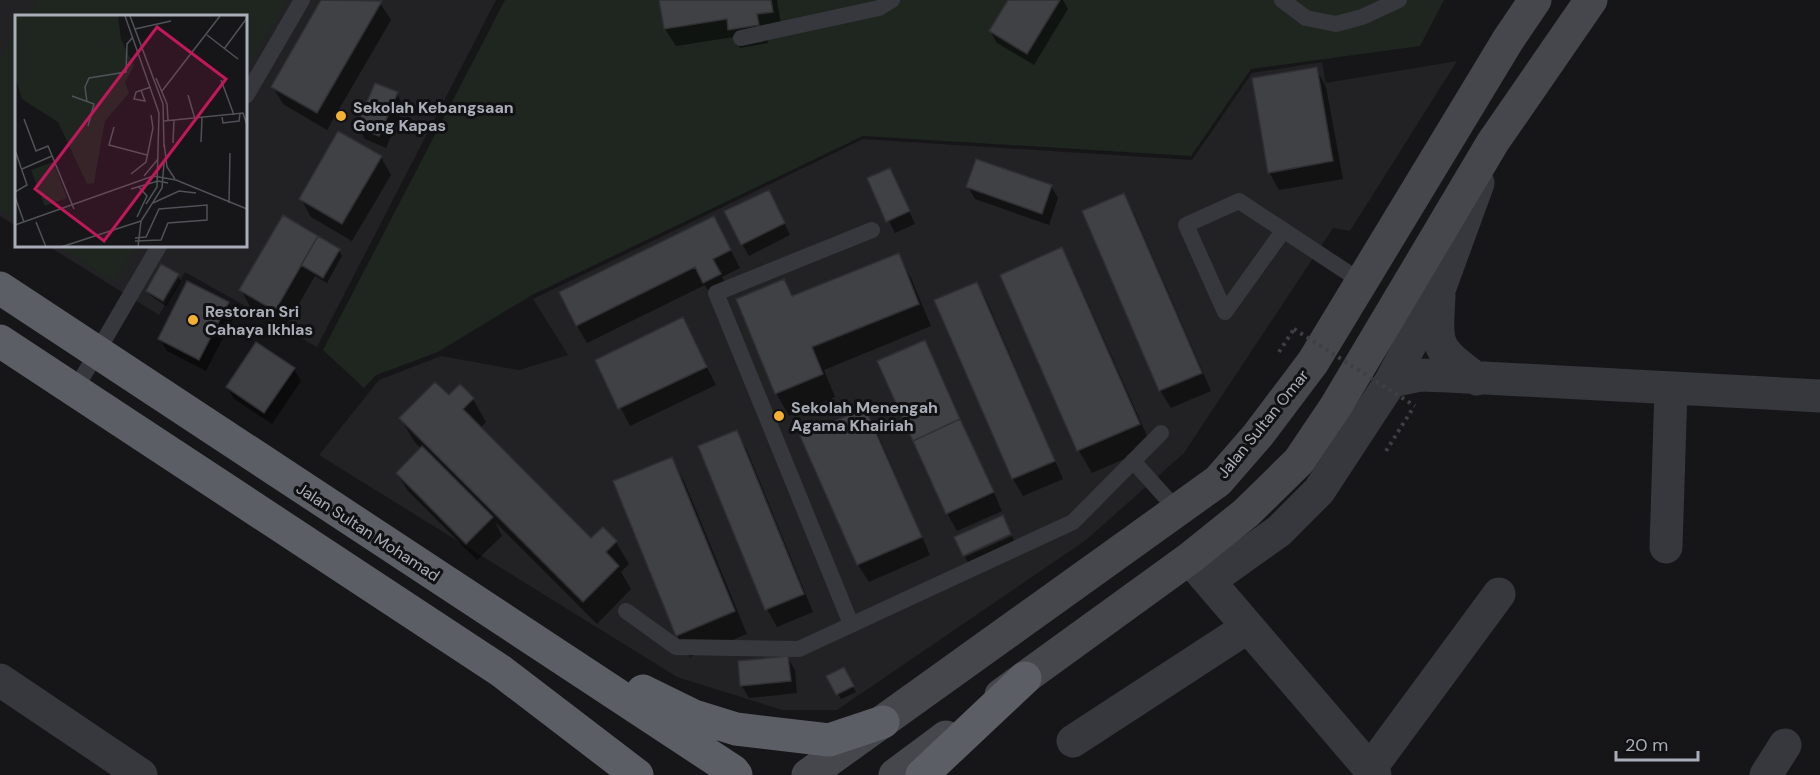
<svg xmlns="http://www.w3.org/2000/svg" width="1820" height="775" viewBox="0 0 1820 775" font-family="'DM Sans',sans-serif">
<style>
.built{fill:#222225}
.green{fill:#1e261f}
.shadow{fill:#0007}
.building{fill:#404145;stroke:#303034;stroke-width:1.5}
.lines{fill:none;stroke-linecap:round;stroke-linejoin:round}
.path{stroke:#3d3f44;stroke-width:4;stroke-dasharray:3 4.5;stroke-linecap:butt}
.service{stroke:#37383d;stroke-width:16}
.minor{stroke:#37383d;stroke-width:33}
.secondary{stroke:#45474d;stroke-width:33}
.trunk{stroke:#5b5e65;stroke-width:33}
.path-bridge{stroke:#3d3f44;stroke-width:4;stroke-dasharray:3 4.5;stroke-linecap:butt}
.poi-dot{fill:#f2b134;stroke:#111113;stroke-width:2}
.labels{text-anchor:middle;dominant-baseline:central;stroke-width:6;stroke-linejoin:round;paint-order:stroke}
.poi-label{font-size:16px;font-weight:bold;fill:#a8adb8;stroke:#111113;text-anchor:start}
.street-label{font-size:16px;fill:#a8adb8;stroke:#111113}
.inset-road{fill:none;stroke:#505258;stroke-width:1.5}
.view{fill:#c2185b;fill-opacity:0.15;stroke:#c2185b;stroke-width:3}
.inset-edge{fill:none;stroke:#a8adb8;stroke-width:3}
</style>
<rect width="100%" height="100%" fill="#161618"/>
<!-- built -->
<path class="built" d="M0 0H496L317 347 185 272 159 315 48 246H246V16H16V226L0 216Z
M1457 61 1350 231 1333 228 1184 453 1086 540 837 710H782L677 677 319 455 379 380 441 356 519 370 568 355 533 299 863 139 1192 160 1252 73 1322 62 1326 83Z"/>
<!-- green -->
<path class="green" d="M37 0H288L246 68V16H27Z
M505 0H1444L1420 46 1251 69 1191 156 863 136 532 295 438 352 376 375 364 388 323 350Z
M16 33V220L0 210V60Z
M58 246H136L114 281Z"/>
<!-- shadow -->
<path class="shadow" d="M323 0H378L391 20 327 130 283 104 273 87Z
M661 0H777L782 30 766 32 768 43 740 48 734 37 676 46 665 29Z
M1009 0H1063L1068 9 1034 65 997 43 990 31Z
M1316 69 1326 87 1343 179 1279 190 1269 172Z
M397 94 404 106 386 148 365 139 358 127Z
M381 157 391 175 352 241 311 217 301 199Z
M890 170 915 224 895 233 869 179Z
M1051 186 1058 198 1049 225 975 199 968 187Z
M1124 195 1134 213 1211 391 1171 408 1160 390Z
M775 204 790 235 749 256 742 244Z
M283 217 339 250 342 256 327 283 315 276 285 328 251 308 241 290Z
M723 235 740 268 722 277 730 292 714 300 705 285 587 343 577 326Z
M1061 249 1074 272 1152 447 1092 473 1079 451 1002 276Z
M898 255 911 278 931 326 824 370 835 397 789 416 776 393 784 281 793 297Z
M177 275 181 281 166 306 151 296 148 291Z
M977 284 987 301 1063 479 1023 496 1013 479 936 301Z
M228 303 235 315 206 371 167 351 160 339Z
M682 319 716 385 630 426 597 361Z
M924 342 934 359 1002 511 957 531 947 513Z
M294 369 301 381 272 424 234 399 227 387Z
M449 397 473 399 486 422 480 428 591 540 616 542 629 564 621 572 631 589 597 624 495 522 502 536 477 560 408 491 397 473 421 449 414 441 401 419Z
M865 410 875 427 930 555 869 582 858 565 802 437Z
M737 432 747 450 813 612 777 627 767 609 700 447Z
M671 459 684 481 747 634 690 657 677 635Z
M1012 536 1017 547 971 567 965 557Z
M788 658 795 670 797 693 749 698 742 686Z
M843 669 856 692 841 699 828 676Z"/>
<!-- building -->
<path class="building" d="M321 0 382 1 317 113 271 87Z
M659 0H771L773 12 757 14 759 25 728 30 727 19 664 29Z
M1008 0H1060L1027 54 989 31Z
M1317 67 1333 161 1268 173 1252 78Z
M375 83 398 92 379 136 356 127Z
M338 131 382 156 342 224 299 199Z
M976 159 1052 185 1042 214 966 187Z
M890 168 910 211 886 222 867 178Z
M769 190 785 223 741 245 724 211Z
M1124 193 1202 373 1159 391 1082 211Z
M283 215 318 236 275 311 239 290Z
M714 216 731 250 713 259 721 274 703 283 695 267 576 326 559 292Z
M318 236 340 249 323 278 301 265Z
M1062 247 1140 424 1077 451 1000 275Z
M899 253 919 304 812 347 823 374 775 394 736 299 784 279 792 296Z
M161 264 179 274 163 301 146 291Z
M187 281 229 302 199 360 158 339Z
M977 282 1055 461 1012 479 934 300Z
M683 317 707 367 618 409 595 360Z
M925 340 960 419 913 441 877 361Z
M256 342 295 368 264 413 226 387Z
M435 382 449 395 460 384 474 398 463 409 591 538 603 527 617 541 606 552 619 566 583 602 399 418Z
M865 408 922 537 857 565 800 436Z
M960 419 994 492 946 514 913 441Z
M737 430 804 594 765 610 698 446Z
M422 446 493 517 466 544 396 473Z
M672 457 735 611 676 636 613 481Z
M1003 515 1011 534 963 556 954 537Z
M788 656 791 681 740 686 738 661Z
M844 667 854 686 836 695 826 676Z"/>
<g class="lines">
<!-- path -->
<path class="path" d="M1279 352 1294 329
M1386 451 1413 408"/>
<!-- service -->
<path class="service" d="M1282 0 1306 18 1336 24 1362 17 1399 0
M741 38 879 8 892 0
M246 96 302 0
M1283 231 1225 312 1186 225 1239 201 1362 282
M75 390 159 246
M1133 461 1178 511
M626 611 676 647 799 649 1073 522 1161 433
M851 624 716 293 872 230"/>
<!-- minor -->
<path class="minor" d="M1439 296C1436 349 1435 347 1477 379
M1391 381 1420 375 1448 376 1820 396
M1666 547 1671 389
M1195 565 1375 775
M1209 581 1279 531 1319 491 1391 381 1439 290 1478 183
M0 680 141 775
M1073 741 1248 627
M1370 769 1499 594
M1766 775 1785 745"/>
<!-- secondary -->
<path class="secondary" d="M1001 695 1190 558 1246 513 1299 461 1336 406 1493 142 1591 0
M808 775 1218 481 1258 435 1313 362 1508 40 1535 0
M895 775 946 737"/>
<!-- trunk -->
<path class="trunk" d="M0 288 733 771 736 775
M0 341 501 671 637 775
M643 691 694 716 736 729 829 740 883 722
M922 775 1025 678"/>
<!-- path-bridge -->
<path class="path-bridge" d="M1294 329 1415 406"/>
</g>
<!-- markers -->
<g class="poi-dot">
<circle cx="341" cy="116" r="6"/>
<circle cx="193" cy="320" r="6"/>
<circle cx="779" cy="416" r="6"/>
</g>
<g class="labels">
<!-- poi labels -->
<g class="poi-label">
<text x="353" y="107">Sekolah Kebangsaan<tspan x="353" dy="18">Gong Kapas</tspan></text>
<text x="205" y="311">Restoran Sri<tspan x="205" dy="18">Cahaya Ikhlas</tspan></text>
<text x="791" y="407">Sekolah Menengah<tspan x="791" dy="18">Agama Khairiah</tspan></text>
</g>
<!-- street labels -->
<g class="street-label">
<text transform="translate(1263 424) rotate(-51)">Jalan Sultan Omar</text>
<text transform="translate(368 532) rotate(33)">Jalan Sultan Mohamad</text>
</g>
</g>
<!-- overview -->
<g transform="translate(15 15)">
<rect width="232" height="232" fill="#161618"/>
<path d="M0 1H103L106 24 119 51 110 67 114 78 90 106 79 168 72 169 43 107 7 84 0 61ZM38 147 52 183 30 191 16 155Z" fill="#1e261f"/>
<path class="inset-road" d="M110 1 144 98 142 172 131 189M115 1 148 89 149 132M120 14 156 6M192 20 223 44M209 34 232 3M141 63 152 89 153 105M206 65 219 100M126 75 130 86 119 84 121 77 136 72M147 76 205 1M173 80 180 104M57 81 79 89 73 111M72 87 70 72 74 63 111 57 112 29 118 22M207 102 208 108 224 106 225 99M9 104 21 136 33 131 59 194M149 106 228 98 232 110M99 112 94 130 132 140M186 127 187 103M149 128 152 152 160 164M158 128 159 105M0 135 12 170 0 177M7 154 37 141M116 159 131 147 138 113 136 100M129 161 143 144M116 174 143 166 153 168M0 182 9 207M138 188 164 176 181 178M214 188 215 138M122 202 132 181 124 172M21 207 31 232M0 210 138 161 161 165 232 194M120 223 131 222 144 194 192 190V205L153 208 146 225 120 226M46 232 126 206M123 232 126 206 147 173 149 148"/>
<path class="view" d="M142 12 211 64 89 226 20 174Z"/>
<rect width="232" height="232" class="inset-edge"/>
</g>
<!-- scale -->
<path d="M1616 751v9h82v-9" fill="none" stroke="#a8adb8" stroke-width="3"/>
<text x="1625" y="751" font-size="18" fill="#a8adb8" stroke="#111113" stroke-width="4.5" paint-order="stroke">20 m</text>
</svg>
